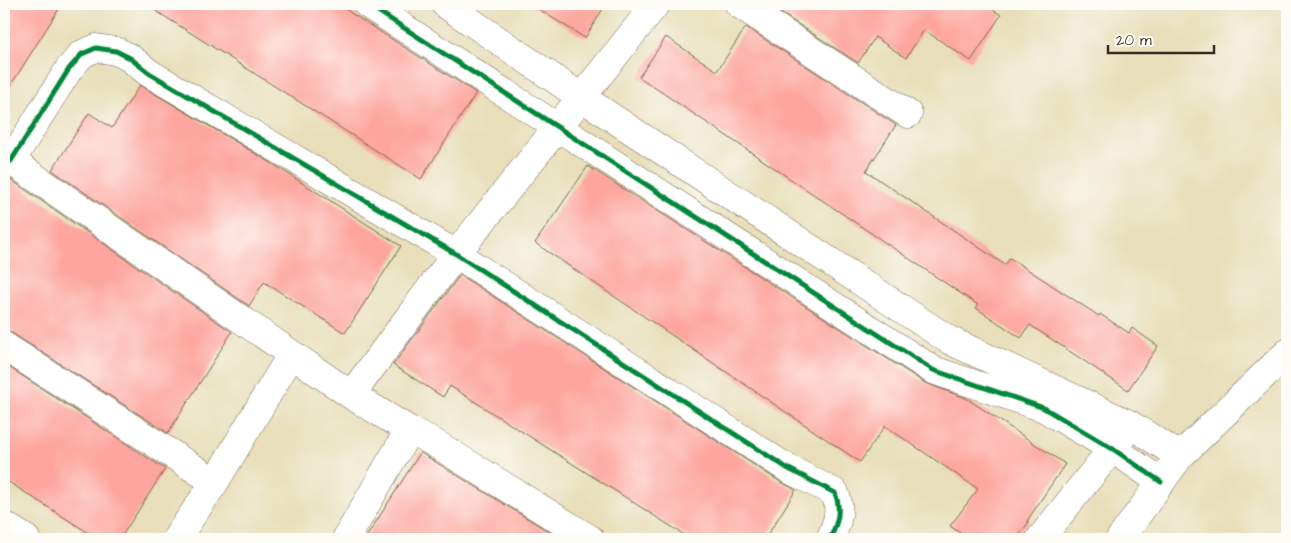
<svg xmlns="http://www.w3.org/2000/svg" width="1291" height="543" viewBox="0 0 1291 543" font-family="'Architects Daughter',sans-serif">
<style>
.building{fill:#fda59e}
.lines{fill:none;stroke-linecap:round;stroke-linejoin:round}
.minor-casing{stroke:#786954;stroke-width:29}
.tertiary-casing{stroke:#786954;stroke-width:29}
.minor{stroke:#fff;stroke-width:28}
.tertiary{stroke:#fff;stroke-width:28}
.cycleway-casing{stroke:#fdfcf7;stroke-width:8}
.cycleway{stroke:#00873e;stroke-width:5}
</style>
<rect width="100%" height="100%" fill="#fdfcf7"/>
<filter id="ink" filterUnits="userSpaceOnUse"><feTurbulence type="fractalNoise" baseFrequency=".02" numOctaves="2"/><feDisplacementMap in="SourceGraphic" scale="10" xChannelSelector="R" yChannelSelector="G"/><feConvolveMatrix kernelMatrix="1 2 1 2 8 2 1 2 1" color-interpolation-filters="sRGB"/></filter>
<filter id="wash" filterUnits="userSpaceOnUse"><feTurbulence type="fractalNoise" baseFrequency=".0096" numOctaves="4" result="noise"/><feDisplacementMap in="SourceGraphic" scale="20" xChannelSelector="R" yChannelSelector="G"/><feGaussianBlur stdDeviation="1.12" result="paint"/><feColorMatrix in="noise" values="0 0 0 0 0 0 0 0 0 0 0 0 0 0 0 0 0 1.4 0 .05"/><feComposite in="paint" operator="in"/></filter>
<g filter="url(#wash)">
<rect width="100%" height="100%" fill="#e8deb9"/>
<g id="blocks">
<!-- building -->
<path class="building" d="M4 4H62L4 96Z
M145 4H337L476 93 421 179Z
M530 4H606L585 38Z
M767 4H984L1001 15 971 61 924 30 906 58 875 37 858 63Z
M746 27 896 125 866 171 1005 265 1010 258 1099 316 1100 314 1129 333 1132 328 1158 346 1128 390 1030 325 1021 338 976 308 978 305 639 77 666 37 717 71Z
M140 85 268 161 401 246 345 333 264 282 249 306 52 170 89 113 112 128Z
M588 166 925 383 966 398 1065 464 1027 521 1029 522 1016 539H969L950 526 978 489 885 426 860 462 535 243Z
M4 175 232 332 168 433 12 333 4 331Z
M460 275 779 481 796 490 765 539H691L450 386 443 397 393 365Z
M4 364 165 469 120 539H98L4 479Z
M420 453H421L561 539H365Z"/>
</g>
</g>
<g filter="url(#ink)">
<use href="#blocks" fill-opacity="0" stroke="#786954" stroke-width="1"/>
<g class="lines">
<defs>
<path id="minor" d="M367 4 933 370 1044 408 1113 449 1161 482
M445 4 581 97 949 340 1131 425 1180 456
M739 4 908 114
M4 156 351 395 409 430 428 439 590 539
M11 161 69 69 82 54 96 48 116 51 130 58 149 73 456 254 787 468 835 493C842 510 837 524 830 539
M4 346 215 482
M351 395 456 254 656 4
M4 525 26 539
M176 539 215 482 291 355
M346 539 409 430
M1040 539 1123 435"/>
<path id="tertiary" d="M1120 539 1180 456 1287 353"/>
</defs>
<!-- minor casing -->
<use href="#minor" class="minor-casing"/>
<!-- tertiary casing -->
<use href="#tertiary" class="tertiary-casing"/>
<!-- minor -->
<use href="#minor" class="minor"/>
<!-- tertiary -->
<use href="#tertiary" class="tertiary"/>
<defs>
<path id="cycleway" d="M367 4 933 370 1044 408 1113 449 1161 482
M11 161 69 69 82 54 96 48 116 51 130 58 149 73 456 254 787 468 835 493C842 510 837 524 830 539"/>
</defs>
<!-- cycleway casing -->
<use href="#cycleway" class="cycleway-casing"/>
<!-- cycleway -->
<use href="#cycleway" class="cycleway"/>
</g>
</g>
<!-- margin -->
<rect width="1291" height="543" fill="none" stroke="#fdfcf7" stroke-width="20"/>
<!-- scale -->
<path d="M1108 45v8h106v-8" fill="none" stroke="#3b2a1e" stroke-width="2.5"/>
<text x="1116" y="45" font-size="15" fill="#3b2a1e" stroke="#fdfcf7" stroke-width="4" paint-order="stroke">20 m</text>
</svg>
